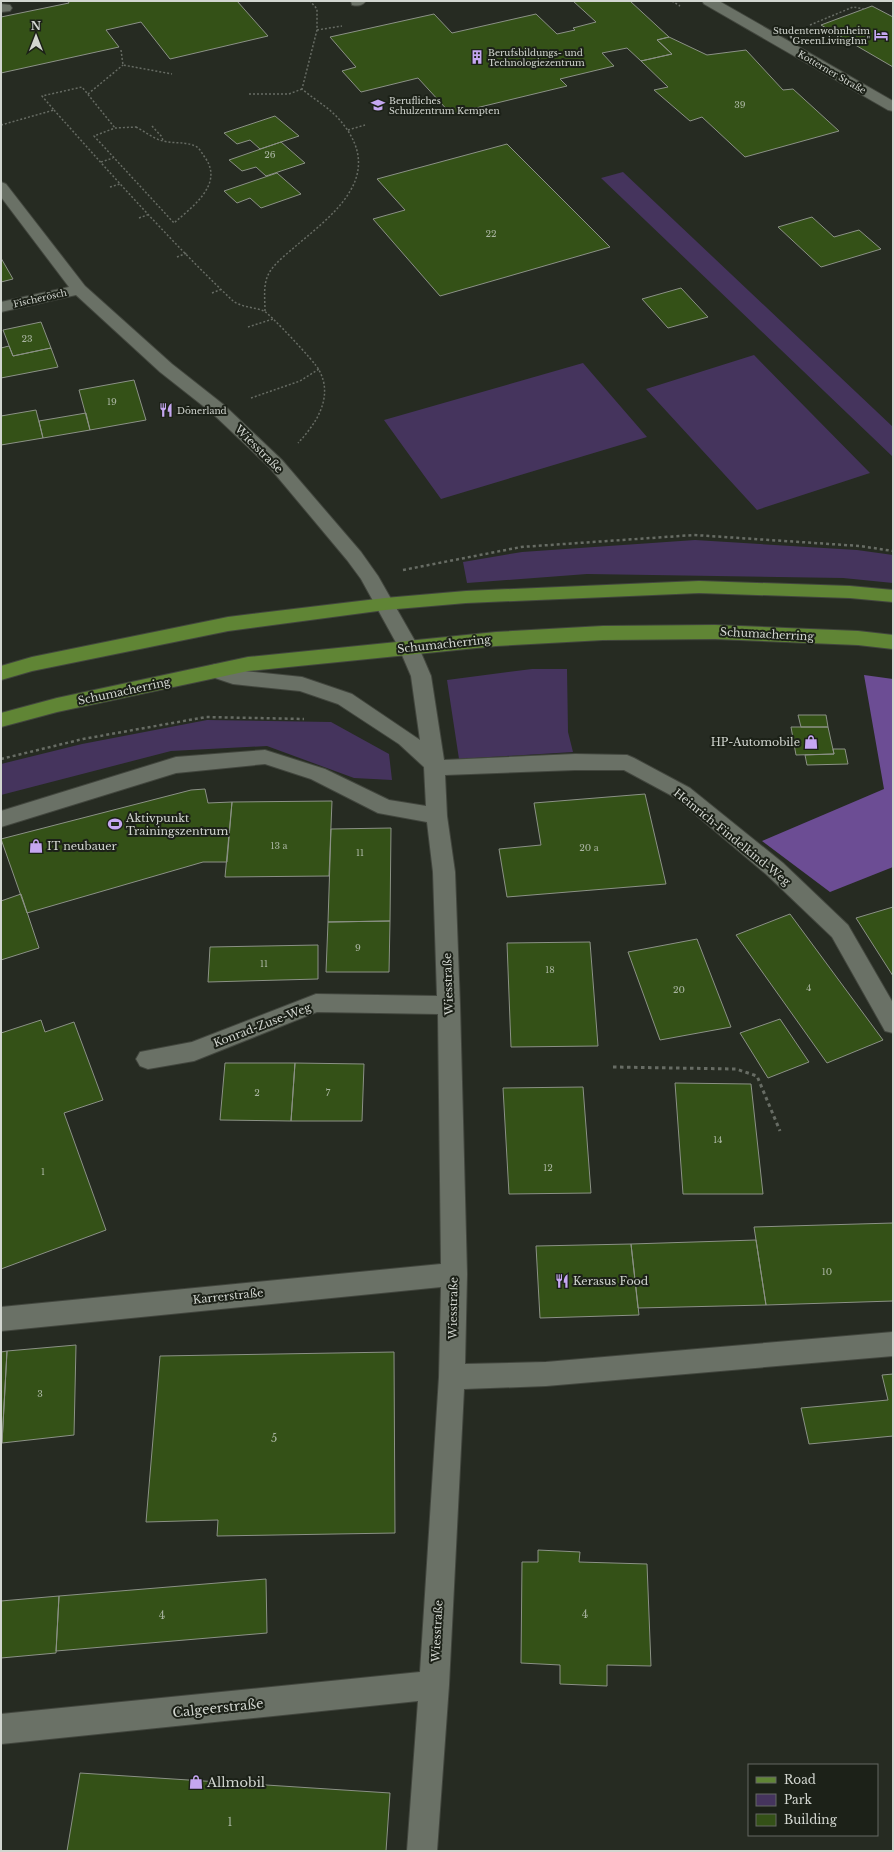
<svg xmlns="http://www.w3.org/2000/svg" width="894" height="1852" viewBox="0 0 894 1852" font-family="'Libre Baskerville',serif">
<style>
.green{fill:#45345d}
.forest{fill:#6c4d94}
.building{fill:#345117;stroke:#8b9186}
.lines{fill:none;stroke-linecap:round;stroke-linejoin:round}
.minor-casing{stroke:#42463e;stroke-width:2}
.major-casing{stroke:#42463e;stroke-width:2}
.path-far2{stroke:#676c64;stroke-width:1.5;stroke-dasharray:2 2;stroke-linecap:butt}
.path-far1{stroke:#676c64;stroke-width:2.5;stroke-dasharray:3 3;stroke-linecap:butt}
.path{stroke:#676c64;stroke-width:3;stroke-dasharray:3.5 3.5;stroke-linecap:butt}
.minor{fill:#6a7166;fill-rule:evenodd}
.major{fill:#608535;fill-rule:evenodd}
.labels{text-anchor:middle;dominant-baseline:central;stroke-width:4;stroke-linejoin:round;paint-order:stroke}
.far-poi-label{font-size:9px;fill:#d2d6d0;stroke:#1c2118;text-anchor:start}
.far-street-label{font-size:9px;fill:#d2d6d0;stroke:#1c2118}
.number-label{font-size:9px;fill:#aab5a2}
.street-label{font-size:11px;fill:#d2d6d0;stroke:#1c2118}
.poi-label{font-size:11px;fill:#d2d6d0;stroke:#1c2118;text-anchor:start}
.near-number-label{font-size:11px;fill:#aab5a2}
.near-street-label{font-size:13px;fill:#d2d6d0;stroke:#1c2118}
.near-poi-label{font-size:13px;fill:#d2d6d0;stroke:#1c2118;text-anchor:start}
</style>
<rect width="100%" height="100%" fill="#262b22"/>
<!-- green -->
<path class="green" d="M623 172 893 427V457L601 178Z
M754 355 870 473 757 510 646 389Z
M583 363 647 437 441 499 384 420Z
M695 540 857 550 893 555V583L843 578 587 574 467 583 463 562 522 552Z
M532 669H567L568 732 573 752 459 759 447 680Z
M207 720 331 722 389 754 392 780 354 778 267 746 171 751 1 795V764L82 744Z"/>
<!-- forest -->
<path class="forest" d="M864 675 893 679V867L830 892 762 841 884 789Z"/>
<!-- building -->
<path class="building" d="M68 1H237L268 36 170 59 141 22 106 30 119 47 1 73V17L69 3Z
M573 1H630L669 37 657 40 672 54 641 61 627 48 602 53 614 66 560 79 567 86 451 114 418 78 361 92 342 71 356 67 330 37 434 14 452 33 536 14 557 34 575 30 573 28 596 22Z
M872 6 893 17V67L821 25Z
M669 37 707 55 746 50 783 90 793 89 839 131 745 157 702 117 690 121 654 90 668 87 641 61 672 54 657 40Z
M275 116 299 136 260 149 250 140 237 144 224 133Z
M281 142 305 163 266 176 256 167 242 171 229 160Z
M507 144 610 247 440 296 373 219 405 210 377 179Z
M277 173 301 194 261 208 250 198 237 203 224 191Z
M812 217 834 237 859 230 881 249 821 267 778 227Z
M1 258 13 279 1 282Z
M681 288 708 317 668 328 642 299Z
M41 322 51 348 13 356 3 330Z
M9 346 13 356 51 348 58 367 1 378V348Z
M134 380 146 420 90 430 79 390Z
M36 410 43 438 1 445V416Z
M86 413 90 430 43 438 39 421Z
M798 715H826L828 727H801Z
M791 727H828L834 754 796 755Z
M833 749H845L848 764 807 765 805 755 834 754Z
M205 789 208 803 232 802 227 862H203L27 913 1 839 191 790Z
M645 794 666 884 507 897 499 849 541 845 534 803Z
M332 801 329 876 225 877 232 802Z
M391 828 390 921 328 922 331 829Z
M21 894 39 948 1 960V901Z
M893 907V976L856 918Z
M790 914 883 1040 827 1063 736 935Z
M390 921 389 972H326L328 922Z
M697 939 731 1027 660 1040 628 952Z
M590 942 598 1046 511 1047 507 943Z
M318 945V979L208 982 210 947Z
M780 1019 809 1062 768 1078 740 1033Z
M41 1020 45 1032 74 1022 103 1100 64 1113 106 1230 1 1269V1033Z
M225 1063H295L291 1121 220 1120Z
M295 1063 364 1064 362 1121H291Z
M675 1083 751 1084 763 1194H683Z
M583 1087 591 1193 509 1194 503 1088Z
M893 1223V1301L766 1305 754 1227Z
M756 1240 766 1305 638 1308 631 1244Z
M631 1244 639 1315 540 1318 536 1246Z
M76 1345 74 1435 2 1443 7 1351Z
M7 1351 2 1443H1V1352Z
M394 1352 395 1533 217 1536 218 1520 146 1522 160 1356Z
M893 1374V1436L809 1444 801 1408 888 1400 882 1375Z
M538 1550 580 1552 579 1562 647 1564 651 1666 607 1665V1686L560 1684V1665L521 1663 522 1562H538Z
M266 1579 267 1633 56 1651 59 1596Z
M59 1596 56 1653 1 1658V1601Z
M80 1773 390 1793 386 1851H67Z"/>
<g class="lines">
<defs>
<path id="minor" d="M351 1H366C362 6 358 6 352 5Z
M702 1H719L893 101V111L888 110 704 4Z
M1 4 10 5 12 8 10 11 1 12Z
M1 182 6 184 85 286 172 364 224 405 282 460 361 552 378 576 419 648 431 676 444 760 575 754 627 755 634 758 690 788 783 863 848 925 893 1003V1033L885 1031 832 937 767 875 676 798 624 770H575L445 775 447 816 455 872 460 1005 467 1274 465 1364 546 1362 893 1332V1356L546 1386 464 1389 449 1685 437 1851H407L418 1701 1 1744V1714L420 1672 439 1377 441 1287 1 1331V1307L441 1264 438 1014 317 1012 194 1061 148 1069 140 1066 136 1059 140 1052 192 1042 316 994 437 996 433 872 427 822 378 813 311 779 265 764 176 773 1 827V811L176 757 265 750 325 769 389 800 426 806 424 767 399 744 338 704 300 691 233 684 209 676 206 671 209 666 216 664 235 670 302 677 352 694 420 740 411 676 399 648 361 579 347 560 270 468 212 413 160 372 76 295 1 312V302L69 287 1 197Z"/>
<path id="major" d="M699 581 850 586 893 590V602L850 598 699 593 466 603 385 610 228 631 32 671 1 680V666L32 657 228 617 385 598 466 591Z
M715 625 858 631 893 635V649L858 645 715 639 603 640 496 646 248 671 57 712 1 727V713L57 698 248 657 496 632 603 626Z"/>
</defs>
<!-- minor casing -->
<use href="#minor" class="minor-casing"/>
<!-- major casing -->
<use href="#major" class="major-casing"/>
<!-- path-far2 -->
<path class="path-far2" d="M672 1 680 6
M810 25 853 7 864 9
M317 30 342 26
M121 50 123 65 172 74
M88 94 123 65
M249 94H289L302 89
M54 110C111 174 170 241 232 300 239 307 254 307 264 311 269 313 316 363 319 370 334 397 316 424 298 443
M1 125 54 110 42 96 82 87 115 128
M152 126 162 137 163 141
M136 127C144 131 154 139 163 141 175 144 186 141 197 147 200 149 203 155 206 159 223 185 192 207 174 223L94 136 115 128Z
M348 130 365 125
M101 162 113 158
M110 187 120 184
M139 218 150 214
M177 257 187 253
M212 293 222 289
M265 311C265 299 263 286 268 275 274 263 287 254 297 245 335 213 384 176 343 124 332 109 316 101 302 89L317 30V9L310 1
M248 327 273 319
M251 398 300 381 319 369"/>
<!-- path-far1 -->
<path class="path-far1" d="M403 570 521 547 694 535 860 546 893 551
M1 759 83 739 206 717 304 719"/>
<!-- path -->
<path class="path" d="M613 1067 736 1069 757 1076 780 1131"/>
<!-- minor -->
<use href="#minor" class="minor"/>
<!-- major -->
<use href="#major" class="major"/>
</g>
<!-- icons -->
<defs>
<symbol id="hotel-bare" viewBox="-9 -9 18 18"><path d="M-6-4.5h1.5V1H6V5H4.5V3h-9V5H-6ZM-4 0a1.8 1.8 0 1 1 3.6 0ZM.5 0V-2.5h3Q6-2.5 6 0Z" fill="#c5a7f1" stroke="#1c2118" stroke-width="2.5" paint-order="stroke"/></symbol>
<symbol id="building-bare" viewBox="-9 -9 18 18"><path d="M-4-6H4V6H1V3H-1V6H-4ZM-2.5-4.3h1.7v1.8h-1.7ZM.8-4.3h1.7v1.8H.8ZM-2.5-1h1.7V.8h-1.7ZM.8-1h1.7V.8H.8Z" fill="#c5a7f1" stroke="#1c2118" stroke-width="2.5" paint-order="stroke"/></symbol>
<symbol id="school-bare" viewBox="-9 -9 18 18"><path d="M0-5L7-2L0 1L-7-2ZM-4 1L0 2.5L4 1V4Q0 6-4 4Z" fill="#c5a7f1" stroke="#1c2118" stroke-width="2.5" paint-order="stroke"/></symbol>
<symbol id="restaurant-bare" viewBox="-9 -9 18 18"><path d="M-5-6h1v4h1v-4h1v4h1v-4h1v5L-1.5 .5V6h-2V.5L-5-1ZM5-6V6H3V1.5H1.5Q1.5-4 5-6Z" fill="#c5a7f1" stroke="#1c2118" stroke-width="2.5" paint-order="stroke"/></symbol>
<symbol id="shop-bare" viewBox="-9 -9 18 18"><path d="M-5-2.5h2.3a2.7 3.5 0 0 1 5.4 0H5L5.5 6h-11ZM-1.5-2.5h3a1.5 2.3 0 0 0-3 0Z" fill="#c5a7f1" stroke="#1c2118" stroke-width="2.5" paint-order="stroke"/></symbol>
<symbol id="stadium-bare" viewBox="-9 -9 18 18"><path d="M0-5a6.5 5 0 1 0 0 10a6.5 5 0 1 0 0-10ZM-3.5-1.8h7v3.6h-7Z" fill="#c5a7f1" stroke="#1c2118" stroke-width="2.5" paint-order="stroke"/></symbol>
</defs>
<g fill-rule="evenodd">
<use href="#hotel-bare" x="871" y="25" width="20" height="20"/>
<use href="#building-bare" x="467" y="47" width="20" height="20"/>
<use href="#school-bare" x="368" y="95" width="20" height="20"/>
<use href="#restaurant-bare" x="156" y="400" width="20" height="20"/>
<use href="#shop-bare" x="801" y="732" width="20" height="20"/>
<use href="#stadium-bare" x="105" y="814" width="20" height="20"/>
<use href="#shop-bare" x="26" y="836" width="20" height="20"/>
<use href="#restaurant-bare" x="552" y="1271" width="20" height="20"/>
<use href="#shop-bare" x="186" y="1772" width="20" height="20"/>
</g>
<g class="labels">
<!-- far-poi labels -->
<g class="far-poi-label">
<text x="870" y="30" text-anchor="end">Studentenwohnheim<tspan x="870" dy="10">"GreenLivingInn"</tspan></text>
<text x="488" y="52">Berufsbildungs- und<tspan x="488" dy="10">Technologiezentrum</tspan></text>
<text x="389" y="100">Berufliches<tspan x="389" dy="10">Schulzentrum Kempten</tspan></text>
<text x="177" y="410">Dönerland</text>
</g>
<!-- far-street labels -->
<g class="far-street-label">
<text transform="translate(832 72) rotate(30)">Kotterner Straße</text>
<text transform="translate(40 298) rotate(-13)">Fischerösch</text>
</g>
<!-- number labels -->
<g class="number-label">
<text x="740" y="104">39</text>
<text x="270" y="154">26</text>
<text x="491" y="233">22</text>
<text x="27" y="338">23</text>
<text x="112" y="401">19</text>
<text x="279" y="845">13 a</text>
<text x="589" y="847">20 a</text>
<text x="360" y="852">11</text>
<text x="358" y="947">9</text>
<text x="264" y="963">11</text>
<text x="550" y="969">18</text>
<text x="809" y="987">4</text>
<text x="679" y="989">20</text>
<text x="257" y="1092">2</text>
<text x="328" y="1092">7</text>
<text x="718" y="1139">14</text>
<text x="548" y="1167">12</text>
<text x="43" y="1171">1</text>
<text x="827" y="1271">10</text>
<text x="40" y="1393">3</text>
</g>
<!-- street labels -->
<g class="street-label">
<text transform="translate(259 449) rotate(45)">Wiesstraße</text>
<text transform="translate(767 634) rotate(3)">Schumacherring</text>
<text transform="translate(444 644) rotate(-6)">Schumacherring</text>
<text transform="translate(124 691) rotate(-12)">Schumacherring</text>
<text transform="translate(732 837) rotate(39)">Heinrich-Findelkind-Weg</text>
<text transform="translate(448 984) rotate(-92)">Wiesstraße</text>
<text transform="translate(262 1025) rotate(-21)">Konrad-Zuse-Weg</text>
<text transform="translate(228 1296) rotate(-6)">Karrerstraße</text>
<text transform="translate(453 1308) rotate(-89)">Wiesstraße</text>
<text transform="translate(437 1631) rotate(-87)">Wiesstraße</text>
</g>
<!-- poi labels -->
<g class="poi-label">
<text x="800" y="742" text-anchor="end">HP-Automobile</text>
<text x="126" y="818">Aktivpunkt<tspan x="126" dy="13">Trainingszentrum</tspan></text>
<text x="47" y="846">IT neubauer</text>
<text x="573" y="1281">Kerasus Food</text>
</g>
<!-- near-number labels -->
<g class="near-number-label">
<text x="274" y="1438">5</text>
<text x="585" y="1614">4</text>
<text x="162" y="1615">4</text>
<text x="230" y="1822">1</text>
</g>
<!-- near-street labels -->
<g class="near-street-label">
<text transform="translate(218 1708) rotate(-6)">Calgeerstraße</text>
</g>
<!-- near-poi labels -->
<g class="near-poi-label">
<text x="207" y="1782">Allmobil</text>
</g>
</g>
<!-- border -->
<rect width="894" height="1852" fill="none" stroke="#d2d6d0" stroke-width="4"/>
<!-- legend -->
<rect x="748" y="1764" width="130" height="72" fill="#1c2118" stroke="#656962"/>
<rect x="756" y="1777" width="20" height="6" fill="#608535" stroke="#656962"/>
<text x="784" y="1784" font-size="12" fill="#d2d6d0">Road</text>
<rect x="756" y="1794" width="20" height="12" fill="#45345d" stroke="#656962"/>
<text x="784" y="1804" font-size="12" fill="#d2d6d0">Park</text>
<rect x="756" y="1814" width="20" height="12" fill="#345117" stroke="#656962"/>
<text x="784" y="1824" font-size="12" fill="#d2d6d0">Building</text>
<!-- north arrow -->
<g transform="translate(36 36)" stroke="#1c2118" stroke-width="3" paint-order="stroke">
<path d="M0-3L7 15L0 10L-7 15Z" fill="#d2d6d0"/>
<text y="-6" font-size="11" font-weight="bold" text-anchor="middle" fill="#d2d6d0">N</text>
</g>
</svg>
